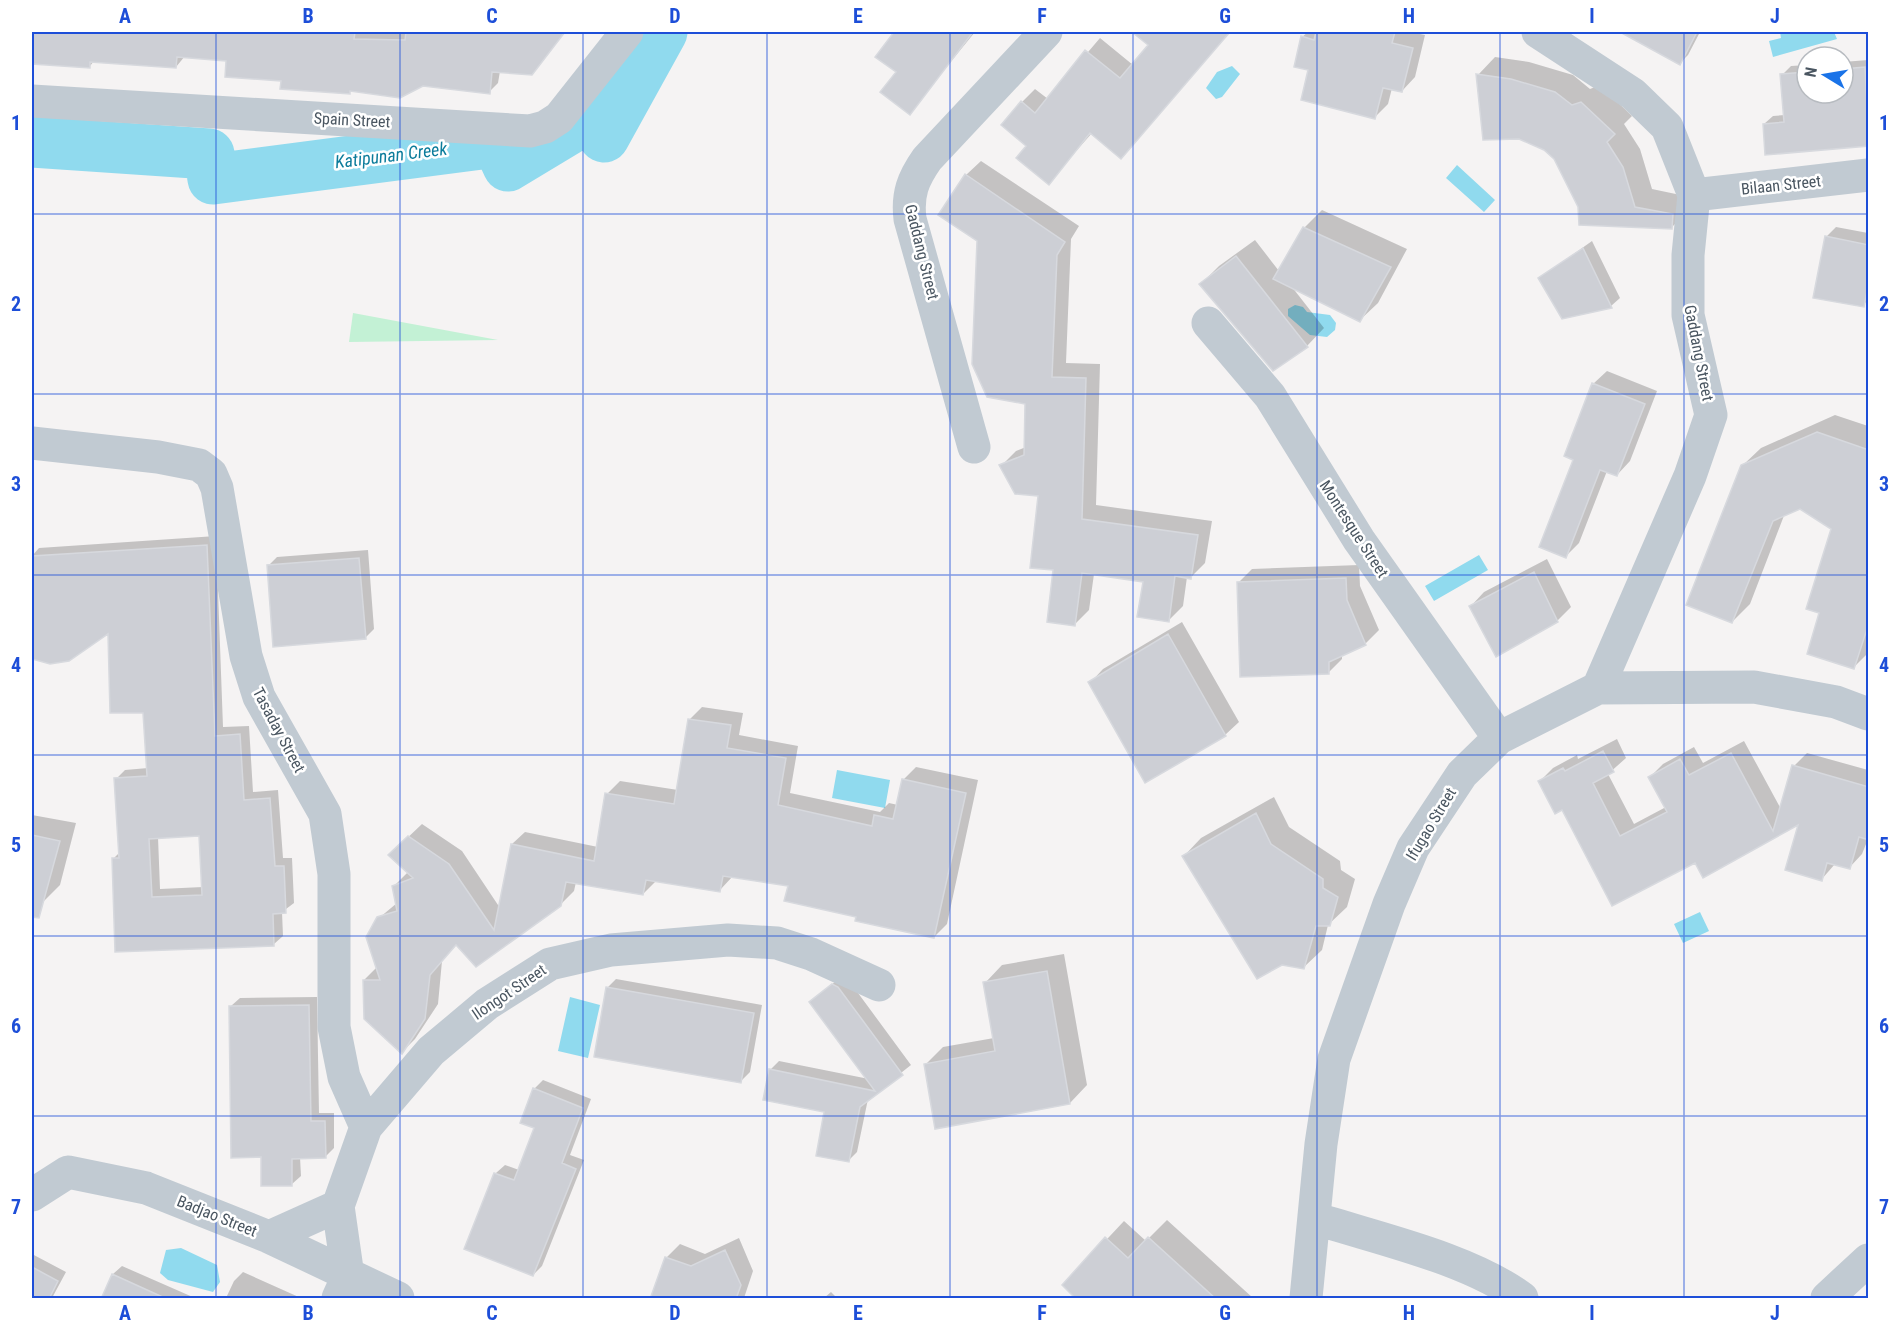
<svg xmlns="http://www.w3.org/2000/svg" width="1900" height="1330" viewBox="0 0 1900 1330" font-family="'Roboto Condensed',sans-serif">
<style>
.green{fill:#c3f1d5}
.water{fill:#90daee}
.shadow{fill:#0003;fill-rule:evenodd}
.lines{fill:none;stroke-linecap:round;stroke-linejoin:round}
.river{stroke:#90daee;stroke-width:51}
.building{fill:#cdcfd5;stroke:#d7d9de;stroke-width:1.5;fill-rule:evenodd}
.street{stroke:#c1cad2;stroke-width:33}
.grid{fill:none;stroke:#1d4ed8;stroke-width:1.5;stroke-opacity:0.55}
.labels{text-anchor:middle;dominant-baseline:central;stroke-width:5;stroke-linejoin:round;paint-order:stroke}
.street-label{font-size:16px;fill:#4a5661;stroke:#fff}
.water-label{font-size:18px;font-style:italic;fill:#0c7c9b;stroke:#fff}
.neatline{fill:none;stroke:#1d4ed8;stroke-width:2}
.grid-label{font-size:20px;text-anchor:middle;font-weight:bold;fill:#1d4ed8}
</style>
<rect width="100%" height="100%" fill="#f5f3f3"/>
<!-- green -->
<path class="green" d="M353 313 498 340 349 342Z"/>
<!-- water -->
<path class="water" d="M1780 32H1834L1837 39 1773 57 1769 41 1781 38Z
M1232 66 1240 74 1222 97 1216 99 1206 88 1217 72Z
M1457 165 1495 200 1484 212 1446 178Z
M1295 305 1303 307 1307 312 1330 315 1336 323 1335 330 1327 337 1310 335 1288 316V309Z
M1479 555 1488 570 1434 601 1425 586Z
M837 770 890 780 885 808 832 798Z
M1700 912 1709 931 1683 943 1674 924Z
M570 997 600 1005 588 1058 558 1051Z
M181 1248 217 1265 220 1282 213 1292 168 1280 160 1273 166 1250Z"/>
<!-- shadow -->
<path class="shadow" d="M32 32H565L531 74 500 71 498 83 489 92 422 84 352 90 349 93 282 79 228 60 185 56 176 67 94 61 90 66 32 63Z
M895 32H975L909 113 898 72 877 57Z
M1135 32H1230L1121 157 1092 133 1048 183 1028 146 1022 102 1035 89 1048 99 1100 38 1133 65 1150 44Z
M1308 32H1410L1425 35 1415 77 1402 91 1392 88 1388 104 1375 117 1310 69 1302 37Z
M1623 32H1700L1688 55 1680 63Z
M1495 57 1529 62 1573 75 1590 89 1600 85 1632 116 1624 124 1640 149 1652 189 1690 197 1689 210 1671 228 1579 207 1555 158 1478 75Z
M1868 60V145L1764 124 1773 116 1785 115 1782 75 1791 66 1807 65V93H1843V62Z
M981 161 1079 226 1071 239 1066 363 1100 364 1096 505 1212 521 1205 563 1191 577H1187L1183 606 1168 621 1145 581 1094 574 1089 610 1075 624 1055 569 1040 495 1001 466 1016 451 1026 447 1027 403 978 240 966 175Z
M1322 210 1407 249 1378 303 1360 320 1292 287 1324 328 1307 346 1201 284 1219 266 1255 240 1279 271 1304 228Z
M1836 227 1868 233V300L1863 305 1826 237Z
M1592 241 1620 298 1611 306 1540 278Z
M1607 371 1657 391 1630 461 1617 475 1607 471 1579 543 1566 556 1575 459 1593 384Z
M1835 415 1868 426V653L1854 667 1821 612 1833 529 1800 507 1785 513 1750 604 1732 622 1742 466 1761 448Z
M216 536 223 727 249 726 253 792 278 790 283 858H292L294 903 282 912 283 936 274 944 117 951 113 859 121 851 116 779 125 770 148 768 145 712 109 631 32 657V556L39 548ZM201 834 203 887 160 889 158 837Z
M368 550 374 629 365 638 268 566 277 557Z
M1547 559 1571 607 1557 621 1471 606 1484 592Z
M1359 565 1360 586 1379 630 1365 644 1342 654V659L1329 672 1239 582 1252 569Z
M1182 622 1239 722 1225 735 1090 683 1103 669Z
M702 707 743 713 739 735 798 746 790 793 880 812 889 803 898 805 903 780 916 767 978 780 947 924 934 937 857 916 789 885 733 876 720 890 656 881 643 894 576 882 574 891 560 905 476 965 457 944 442 961 438 1004 415 1039 402 1052 364 980 377 967 379 918 397 903 394 886 408 872 403 842 422 824 462 851 500 908 512 844 525 832 598 847 607 794 620 781 678 790 689 720Z
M1617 739 1626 758 1608 774 1634 824 1666 807 1650 777 1663 764 1694 747 1703 763 1744 741 1781 809 1794 766 1807 753 1868 770V839L1862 854 1849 868 1835 864 1821 880 1800 822 1695 861 1613 904 1563 808 1540 781 1553 768 1577 755 1578 759Z
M1274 797 1289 827 1340 861 1341 870 1355 879 1347 907 1328 925 1322 950 1304 967 1184 856 1201 838Z
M32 815 76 823 60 885 42 903 32 902Z
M1064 954 1087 1085 1070 1103 925 1065 943 1047 994 1038 985 983 1002 965Z
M842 976 847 978 911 1065 868 1099 857 1152 848 1161 826 1111 770 1070 779 1061 869 1079 811 1002Z
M616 979 762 1005 750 1072 741 1081 607 988Z
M317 997 319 1113H334V1148L325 1157H300L301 1176 292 1184 262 1155 231 1006 240 998Z
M543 1080 591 1099 570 1155 584 1160 542 1266 533 1275 466 1248 496 1173 505 1165 519 1170 536 1128 534 1089Z
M1167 1220 1253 1298H1078L1064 1285 1124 1221 1146 1241Z
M739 1238 753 1271 744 1298H652L666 1258 680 1244 705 1254Z
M32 1254 66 1272 52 1298H32Z
M122 1266 195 1298H102L113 1274Z
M243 1272 301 1298H226L234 1281Z
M831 1292 837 1298H824Z"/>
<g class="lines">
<!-- river -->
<path class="river" d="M32 142 209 154 213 179 497 142 508 166 596 113 604 137 662 32"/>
</g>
<!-- building -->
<path class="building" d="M32 32H355L354 39 405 40 406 32H565L532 75 492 72 490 94 423 86 400 98 350 91V94L280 89 281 81 225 77 226 61 177 57 176 68 90 62V68L32 64Z
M894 32H973L910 115 880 92 896 72 875 57Z
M1132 32H1230L1121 159 1090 133 1049 185 1016 158 1026 146 1001 125 1021 101 1035 113 1085 50 1120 78 1148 45Z
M1316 32H1395L1392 43 1413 48 1402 92 1383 88 1375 119 1301 100 1308 70 1294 67 1301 36 1314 40Z
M1620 32H1697L1680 65Z
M1865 67 1869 146 1765 155 1763 124 1784 122 1780 74 1807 72V93H1843V69Z
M1476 74 1511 79 1555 92 1572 105 1581 102 1615 134 1607 142 1623 167 1635 207 1673 214 1672 229 1579 225 1578 207 1554 159 1544 150 1519 139 1483 140Z
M965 174 1065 242 1057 255 1052 377 1086 378 1082 519 1198 535 1191 579 1175 576 1169 622 1137 617 1143 582 1082 573 1075 626 1047 622 1053 570 1030 568 1038 496 1015 494 999 465 1024 455 1025 404 987 397 972 364 977 241 938 215Z
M1303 227 1391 267 1360 322 1273 279Z
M1825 236 1869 245V281L1864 307 1813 298Z
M1583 248 1612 308 1562 319 1538 278Z
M1236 256 1308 347 1273 371 1199 284Z
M1592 383 1645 404 1617 476 1600 470 1566 558 1539 547 1573 460 1564 456Z
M1817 432 1869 450V623L1854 669 1807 654 1819 613 1806 609 1831 529 1800 509 1773 521 1732 623 1686 605 1741 465Z
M207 545 215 736 240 734 244 800 270 798 275 866H284L286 913 273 914 274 946 115 952 112 858H119L114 778 147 776 143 713H110L108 634 69 661 50 664 32 659V556ZM199 836 202 895 152 897 149 839Z
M359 558 366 639 273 647 267 565Z
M1534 572 1558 622 1496 657 1469 606Z
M1346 578 1347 600 1366 645 1329 662V674L1240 677 1237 582Z
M1168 634 1226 736 1145 783 1088 682Z
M688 719 731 725 727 748 786 758 778 805 872 826 874 815 893 819 902 779 966 793 934 938 855 921 856 917 784 901 788 886 723 876 720 892 646 880 643 895 566 882 561 906 476 967 456 945 430 975 425 1019 402 1054 364 1019 363 980H380L366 937 377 917 397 911 392 886 413 878 388 855 408 836 449 864 494 930 511 844 594 861 605 793 674 804Z
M1603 751 1614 772 1593 783 1620 836 1667 812 1648 777 1680 759 1689 775 1731 753 1773 831 1792 765 1869 787V840L1859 837 1850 869 1827 863 1822 881 1785 870 1798 825 1703 878 1695 863 1612 906 1562 810 1555 814 1538 781 1563 768 1565 771Z
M1256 813 1271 844 1323 879V888L1338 897 1330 926H1316L1304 969 1282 965 1257 979 1182 856Z
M32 835 60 841 39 918 32 917Z
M1047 971 1070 1104 935 1129 924 1064 995 1051 983 982Z
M832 984 838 987 903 1075 860 1107 849 1162 816 1156 824 1112 763 1100 769 1069 875 1091 809 1002Z
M606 987 754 1013 741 1083 594 1057Z
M309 1005 311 1121H325L326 1158 292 1159V1186H261V1157L231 1158 229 1006Z
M533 1088 583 1108 562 1163 576 1169 533 1276 464 1249 494 1173 514 1180 534 1128 520 1123Z
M1105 1237 1128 1258 1148 1237 1216 1299H1076L1062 1285Z
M725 1250 741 1285 736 1299H650L665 1257 691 1266Z
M32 1267 58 1281 49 1299H32Z
M112 1274 167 1299H101Z"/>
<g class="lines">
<!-- street -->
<path class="street" d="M1538 32 1633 94 1667 127 1694 195 1688 255V315L1711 415 1690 476 1598 688
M32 101 530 131 545 127 559 118 627 32
M1694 195 1868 175
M1208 323 1270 396 1359 540 1499 738
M32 443 158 457 199 465 211 474 217 488 246 656 259 697 325 814 334 874V1027L344 1077 366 1127
M974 447 910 219C907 194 913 179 927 159L1046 32
M32 1195 68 1172 146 1188 269 1237 398 1298
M1314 1218C1379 1239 1468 1258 1522 1298
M269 1237 338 1206
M338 1298 348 1276 338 1206 366 1127 431 1051 487 1004 550 964 611 950 728 940 777 943 811 954 879 985
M1306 1298 1321 1144 1334 1059 1389 904 1413 848 1462 774 1499 738 1598 688 1754 687 1836 702 1868 714
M1827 1298 1868 1260"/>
</g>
<!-- grid -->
<path class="grid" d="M216 32V1298M400 32V1298M583 32V1298M767 32V1298M950 32V1298M1133 32V1298M1317 32V1298M1500 32V1298M1684 32V1298M32 214H1868M32 394H1868M32 575H1868M32 755H1868M32 936H1868M32 1116H1868"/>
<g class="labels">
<!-- street labels -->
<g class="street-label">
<text transform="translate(352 120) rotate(3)">Spain Street</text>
<text transform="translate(1781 185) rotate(-6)">Bilaan Street</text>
<text transform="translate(922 252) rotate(76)">Gaddang Street</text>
<text transform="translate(1699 353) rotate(79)">Gaddang Street</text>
<text transform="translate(1354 529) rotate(57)">Montesque Street</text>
<text transform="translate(279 730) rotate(62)">Tasaday Street</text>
<text transform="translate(1431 824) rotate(-59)">Ifugao Street</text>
<text transform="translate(509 992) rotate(-34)">Ilongot Street</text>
<text transform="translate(217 1216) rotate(22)">Badjao Street</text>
</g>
<!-- water labels -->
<g class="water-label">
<text transform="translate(391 155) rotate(-7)">Katipunan Creek</text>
</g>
</g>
<!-- border -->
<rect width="1900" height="1330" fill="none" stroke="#ffffff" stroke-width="66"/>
<!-- north arrow -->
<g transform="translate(1825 75) rotate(281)"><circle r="28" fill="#ffffff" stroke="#b7bbc0" stroke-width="1.5"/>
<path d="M0-4.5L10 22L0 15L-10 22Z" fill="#1a73e8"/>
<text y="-9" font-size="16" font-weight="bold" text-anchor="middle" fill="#4a5661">N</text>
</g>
<rect x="33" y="33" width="1834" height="1264" class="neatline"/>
<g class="grid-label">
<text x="125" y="23">A</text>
<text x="308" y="23">B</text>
<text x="492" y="23">C</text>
<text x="675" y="23">D</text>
<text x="858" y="23">E</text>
<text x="1042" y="23">F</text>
<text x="1225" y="23">G</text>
<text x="1409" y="23">H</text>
<text x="1592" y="23">I</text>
<text x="1775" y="23">J</text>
<text x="16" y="130">1</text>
<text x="1884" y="130">1</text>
<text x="16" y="311">2</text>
<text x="1884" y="311">2</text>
<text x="16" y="491">3</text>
<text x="1884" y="491">3</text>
<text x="16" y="672">4</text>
<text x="1884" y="672">4</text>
<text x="16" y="852">5</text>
<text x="1884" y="852">5</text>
<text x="16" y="1033">6</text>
<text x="1884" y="1033">6</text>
<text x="16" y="1214">7</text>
<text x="1884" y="1214">7</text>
<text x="125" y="1320">A</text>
<text x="308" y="1320">B</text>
<text x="492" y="1320">C</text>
<text x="675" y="1320">D</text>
<text x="858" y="1320">E</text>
<text x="1042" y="1320">F</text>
<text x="1225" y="1320">G</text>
<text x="1409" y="1320">H</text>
<text x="1592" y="1320">I</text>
<text x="1775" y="1320">J</text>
</g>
</svg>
